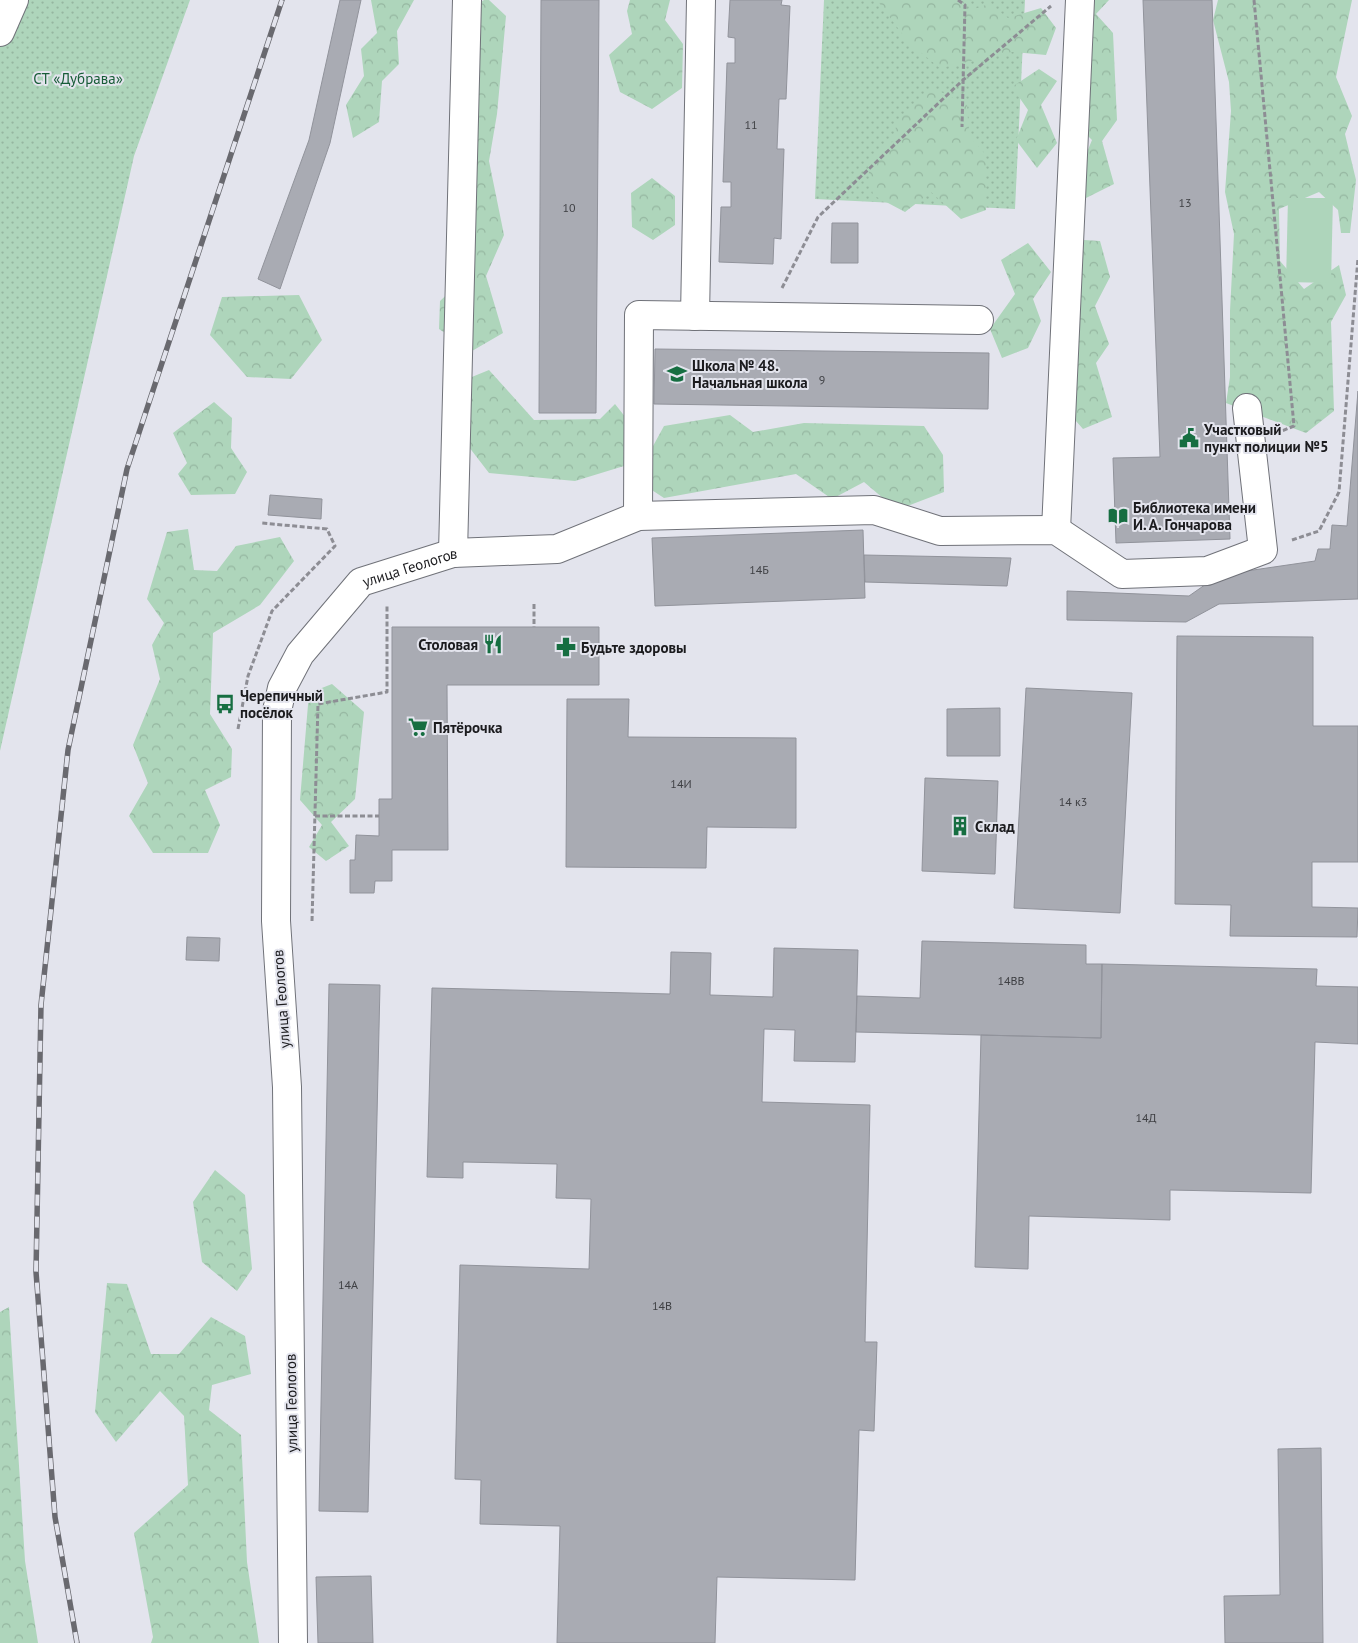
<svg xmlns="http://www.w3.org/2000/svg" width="1358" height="1643" viewBox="0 0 1358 1643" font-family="'PT Sans',sans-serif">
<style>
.green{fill:url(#green-dots)}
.forest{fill:url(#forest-crowns)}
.pitch{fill:#aed5bb}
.building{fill:#a9abb3;stroke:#91939b}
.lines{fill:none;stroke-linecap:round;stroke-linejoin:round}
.minor-casing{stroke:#707279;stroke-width:30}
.path{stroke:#8d8d94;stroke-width:3;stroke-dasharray:5 2.5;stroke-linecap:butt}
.minor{stroke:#fff;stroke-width:28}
.rail-casing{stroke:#69696f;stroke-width:5.5}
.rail{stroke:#e3e4ed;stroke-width:4;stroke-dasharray:11;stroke-linecap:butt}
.labels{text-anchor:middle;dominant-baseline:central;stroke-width:4;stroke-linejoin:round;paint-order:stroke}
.number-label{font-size:12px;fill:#3e3f43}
.park-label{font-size:15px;fill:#175c37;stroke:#e3e4ed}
.poi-label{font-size:15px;font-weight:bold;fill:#1b1b1e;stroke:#e3e4ed;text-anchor:start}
.street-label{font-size:15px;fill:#1b1b1e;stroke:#e3e4ed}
</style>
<defs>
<pattern id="green-dots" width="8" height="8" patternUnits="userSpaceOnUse" patternTransform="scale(1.25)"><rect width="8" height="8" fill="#aed5bb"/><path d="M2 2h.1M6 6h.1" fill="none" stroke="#95b6a0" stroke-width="1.8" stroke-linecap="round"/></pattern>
<pattern id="forest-crowns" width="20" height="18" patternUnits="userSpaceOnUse" patternTransform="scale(1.25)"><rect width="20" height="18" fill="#aed5bb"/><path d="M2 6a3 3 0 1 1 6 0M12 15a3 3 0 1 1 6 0" fill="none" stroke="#95b6a0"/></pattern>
</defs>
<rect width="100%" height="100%" fill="#e3e4ed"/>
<!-- green -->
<path class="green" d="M0 0H190L134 156 0 751Z
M824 0H1025L1015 209 815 199Z"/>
<!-- forest -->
<path class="forest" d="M371 0H414L397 31 399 64 382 81 379 122 353 138 346 105 364 76 361 49 377 33Z
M484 0H489L506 16 497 114 489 161 504 235 486 276 503 333 472 351 439 329 440 301 470 273 461 15Z
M630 0H670L665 20 683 44 682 88 652 109 620 92 609 55 632 34 627 11Z
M877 0H961L968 11 989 4 1008 18 1041 8 1056 28 1046 55 1012 52 940 68 909 43Z
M1069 0H1109L1096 14 1113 33 1117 120 1102 141 1114 184 1084 199 1078 174 1092 140 1078 126Z
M1218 0H1352L1336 77 1352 116 1345 134 1356 180 1350 233H1341L1338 210 1319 192 1279 209 1280 261 1304 289 1339 265 1346 295 1331 322 1334 411 1306 433 1226 403 1230 377V311L1234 234 1225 192 1231 111 1229 82 1213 20Z
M1039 69 1057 81 1041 105 1057 143 1037 168 1016 140 1028 110 1012 87Z
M931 87 967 105 969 136 986 155V210L961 219 931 192 905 212 873 195 867 161 893 141 897 122Z
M652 178 675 196V225L653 240 632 227 631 193Z
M1084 240 1100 241 1110 277 1095 306 1109 344 1096 363 1112 417 1083 429 1054 396 1060 266Z
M1028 243 1051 272 1033 299 1041 321 1028 348 1002 358 990 329 1015 294 1001 260Z
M299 295 322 340 291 379 247 377 210 335 222 297Z
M489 370 534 420 600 419 615 404 630 423 624 466 575 481 489 473 462 438 457 383Z
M214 402 232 418 231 448 247 472 235 494 191 495 178 474 187 463 173 433Z
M730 415 753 432 804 423 924 426 943 455 944 492 897 510 864 482 832 499 796 474 664 498 635 479 664 426Z
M188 529 194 570 217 571 236 546 280 537 294 561 260 605 213 633 210 714 232 749 231 777 205 790 220 825 208 853H153L129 816 148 783 133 745 160 679 152 645 164 623 147 599 167 532Z
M332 684 364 712 355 799 331 822 349 846 326 861 309 847 322 825 300 800 309 693Z
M215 1170 245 1195 252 1269 237 1291 202 1262 193 1202Z
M107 1283 127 1284 151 1354H179L211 1317 245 1336 251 1374 212 1385 209 1410 241 1435 247 1562 259 1643H151L153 1637 134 1533 188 1485 184 1416 160 1391 116 1442 95 1412Z
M9 1307 25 1561 38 1643H0V1312Z"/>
<!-- pitch -->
<path class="pitch" d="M1288 198H1333L1331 283 1286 282Z"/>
<!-- building -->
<path class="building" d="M340 0H361L330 143 280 289 258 279 309 140Z
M541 0H599L596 413H539Z
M730 0H782L781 5 790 6 786 99H779L777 149H784L781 239 774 238 773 264 719 262 721 207H731V182H723L727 63H735V38L728 37Z
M1143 0H1212L1230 539 1116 543 1113 458 1160 457Z
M832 223H858V263H831Z
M655 349 989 353 988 409 654 404Z
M1358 391V599L1219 604 1186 622 1067 620V591L1189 596 1219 575 1315 561 1318 549H1330L1332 525 1347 526Z
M270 495 322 499 321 519 268 515Z
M863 530 865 598 655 606 652 538Z
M864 555 1011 558 1007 586 865 582Z
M392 627H599V685H447L448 850H392V881H375L374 893H350V860H355L356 835 379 836V799H392Z
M1177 636 1313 637V726H1358V862H1312V907L1358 908 1357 937 1230 936 1231 905 1175 904Z
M1026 688 1132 693 1120 913 1014 908Z
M567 699H629L628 737 796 738V828L707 827 706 868 566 867Z
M1000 708V756H947V709Z
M925 778 998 781 995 874 922 871Z
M187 937 220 938 219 961 186 960Z
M922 941 1086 945V964H1102L1101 1038 856 1032 857 996 920 998Z
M774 948 858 950 855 1062 794 1061 795 1030 764 1029 762 1102 870 1105 865 1342H877L874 1431 859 1430 855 1580 717 1577 715 1643H557L560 1526 480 1524 481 1480 455 1479 460 1265 589 1269 591 1199 556 1198 557 1164 463 1162V1178L427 1177 432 988 670 994 671 952 711 953 710 995 773 997Z
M1102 964 1317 969 1316 986 1358 987V1044L1315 1042 1311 1193 1170 1190V1220L1029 1216 1028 1269 975 1267 981 1035 1101 1038Z
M329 984 380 985 368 1512 319 1511Z
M1321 1448 1323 1643H1225L1224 1596 1280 1595 1278 1449Z
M371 1576 373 1643H318L316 1577Z"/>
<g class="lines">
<defs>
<g id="minor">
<path d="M0 32 14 0"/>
<path d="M695 316 701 0"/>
<path d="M638 516 639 315 979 320"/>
<path d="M1056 530 1080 0"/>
<path d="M453 553 467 0"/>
<path id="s1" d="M293 1643 287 1087 276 921 277 711 282 688 300 654 361 582 453 553 557 549 638 516 874 510 940 531 1056 530 1122 574 1207 571 1263 550 1247 408"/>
</g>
</defs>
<!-- minor casing -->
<use href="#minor" class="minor-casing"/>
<!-- path -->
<path class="path" d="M958 0 965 5 962 127
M1254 0 1294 426 1277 433
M782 288 818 217 963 80 1051 6
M1292 540 1319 531 1339 492 1358 258
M534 604V627
M238 729 248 676 272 611 335 546 327 529 261 523
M315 816H379
M312 921 318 704 387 692V606"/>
<!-- minor -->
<use href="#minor" class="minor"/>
<defs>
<path id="rail" d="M77 1643 55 1517 36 1272 41 1005 68 750 127 469 282 0"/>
</defs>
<!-- rail casing -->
<use href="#rail" class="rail-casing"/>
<!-- rail -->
<use href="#rail" class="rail"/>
</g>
<!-- icons -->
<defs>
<symbol id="school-bare" viewBox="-9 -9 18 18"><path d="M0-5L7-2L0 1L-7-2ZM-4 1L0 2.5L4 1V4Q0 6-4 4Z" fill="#166e41" stroke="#e3e4ed" stroke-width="2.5" paint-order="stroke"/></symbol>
<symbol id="civic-bare" viewBox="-9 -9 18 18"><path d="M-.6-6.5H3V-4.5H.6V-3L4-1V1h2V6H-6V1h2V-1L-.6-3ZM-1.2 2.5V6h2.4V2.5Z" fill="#166e41" stroke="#e3e4ed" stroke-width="2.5" paint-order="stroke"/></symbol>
<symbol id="library-bare" viewBox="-9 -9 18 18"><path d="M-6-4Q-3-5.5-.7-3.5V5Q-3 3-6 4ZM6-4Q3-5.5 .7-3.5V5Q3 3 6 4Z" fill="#166e41" stroke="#e3e4ed" stroke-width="2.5" paint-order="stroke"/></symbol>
<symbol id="restaurant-bare" viewBox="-9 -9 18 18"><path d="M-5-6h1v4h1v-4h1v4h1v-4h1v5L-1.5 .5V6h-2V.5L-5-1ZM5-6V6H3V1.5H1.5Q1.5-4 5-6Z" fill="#166e41" stroke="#e3e4ed" stroke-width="2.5" paint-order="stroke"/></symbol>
<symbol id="pharmacy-bare" viewBox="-9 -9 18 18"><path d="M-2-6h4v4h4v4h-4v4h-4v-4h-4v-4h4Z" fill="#166e41" stroke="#e3e4ed" stroke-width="2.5" paint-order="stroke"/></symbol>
<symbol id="bus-bare" viewBox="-9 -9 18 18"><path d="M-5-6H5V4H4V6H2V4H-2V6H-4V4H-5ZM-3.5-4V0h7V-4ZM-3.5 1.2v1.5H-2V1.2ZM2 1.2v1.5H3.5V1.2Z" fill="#166e41" stroke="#e3e4ed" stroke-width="2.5" paint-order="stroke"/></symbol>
<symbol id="supermarket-bare" viewBox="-9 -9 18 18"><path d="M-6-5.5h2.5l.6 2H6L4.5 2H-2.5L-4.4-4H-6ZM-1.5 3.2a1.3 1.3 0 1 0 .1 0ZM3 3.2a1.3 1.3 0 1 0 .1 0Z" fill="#166e41" stroke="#e3e4ed" stroke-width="2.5" paint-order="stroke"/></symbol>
<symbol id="building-bare" viewBox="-9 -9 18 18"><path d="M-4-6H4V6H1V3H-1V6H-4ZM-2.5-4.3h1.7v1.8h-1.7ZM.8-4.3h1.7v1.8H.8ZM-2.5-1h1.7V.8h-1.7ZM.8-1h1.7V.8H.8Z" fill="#166e41" stroke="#e3e4ed" stroke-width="2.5" paint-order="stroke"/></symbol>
</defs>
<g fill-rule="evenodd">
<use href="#school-bare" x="663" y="360" width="28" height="28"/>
<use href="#civic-bare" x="1175" y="424" width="28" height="28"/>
<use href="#library-bare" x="1104" y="502" width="28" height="28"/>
<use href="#restaurant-bare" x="479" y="630" width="28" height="28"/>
<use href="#pharmacy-bare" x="552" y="633" width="28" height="28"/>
<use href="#bus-bare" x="211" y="690" width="28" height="28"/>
<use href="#supermarket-bare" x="404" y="713" width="28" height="28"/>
<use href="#building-bare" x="946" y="812" width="28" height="28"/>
</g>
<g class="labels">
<!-- number labels -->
<g class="number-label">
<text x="751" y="124">11</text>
<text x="1185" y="202">13</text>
<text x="569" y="207">10</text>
<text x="822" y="379">9</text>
<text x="759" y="569">14Б</text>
<text x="681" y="783">14И</text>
<text x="1073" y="801">14 к3</text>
<text x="1011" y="980">14ВВ</text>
<text x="1146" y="1117">14Д</text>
<text x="348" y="1284">14А</text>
<text x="662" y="1305">14В</text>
</g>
<!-- park labels -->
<g class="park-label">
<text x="78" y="78">СТ «Дубрава»</text>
</g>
<!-- poi labels -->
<g class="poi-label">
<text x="692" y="365">Школа № 48.<tspan x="692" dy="17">Начальная школа</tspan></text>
<text x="1204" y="429">Участковый<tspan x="1204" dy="17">пункт полиции №5</tspan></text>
<text x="1133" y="507">Библиотека имени<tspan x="1133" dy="17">И. А. Гончарова</tspan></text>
<text x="478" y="644" text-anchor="end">Столовая</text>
<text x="581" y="647">Будьте здоровы</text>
<text x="240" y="695">Черепичный<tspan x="240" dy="17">посёлок</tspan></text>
<text x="433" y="727">Пятёрочка</text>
<text x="975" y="826">Склад</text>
</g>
<!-- street labels -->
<g class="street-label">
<text stroke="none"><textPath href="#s1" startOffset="1140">улица Геологов</textPath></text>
<text transform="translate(281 999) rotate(-94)">улица Геологов</text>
<text transform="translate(291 1403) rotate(-91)">улица Геологов</text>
</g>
</g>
</svg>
